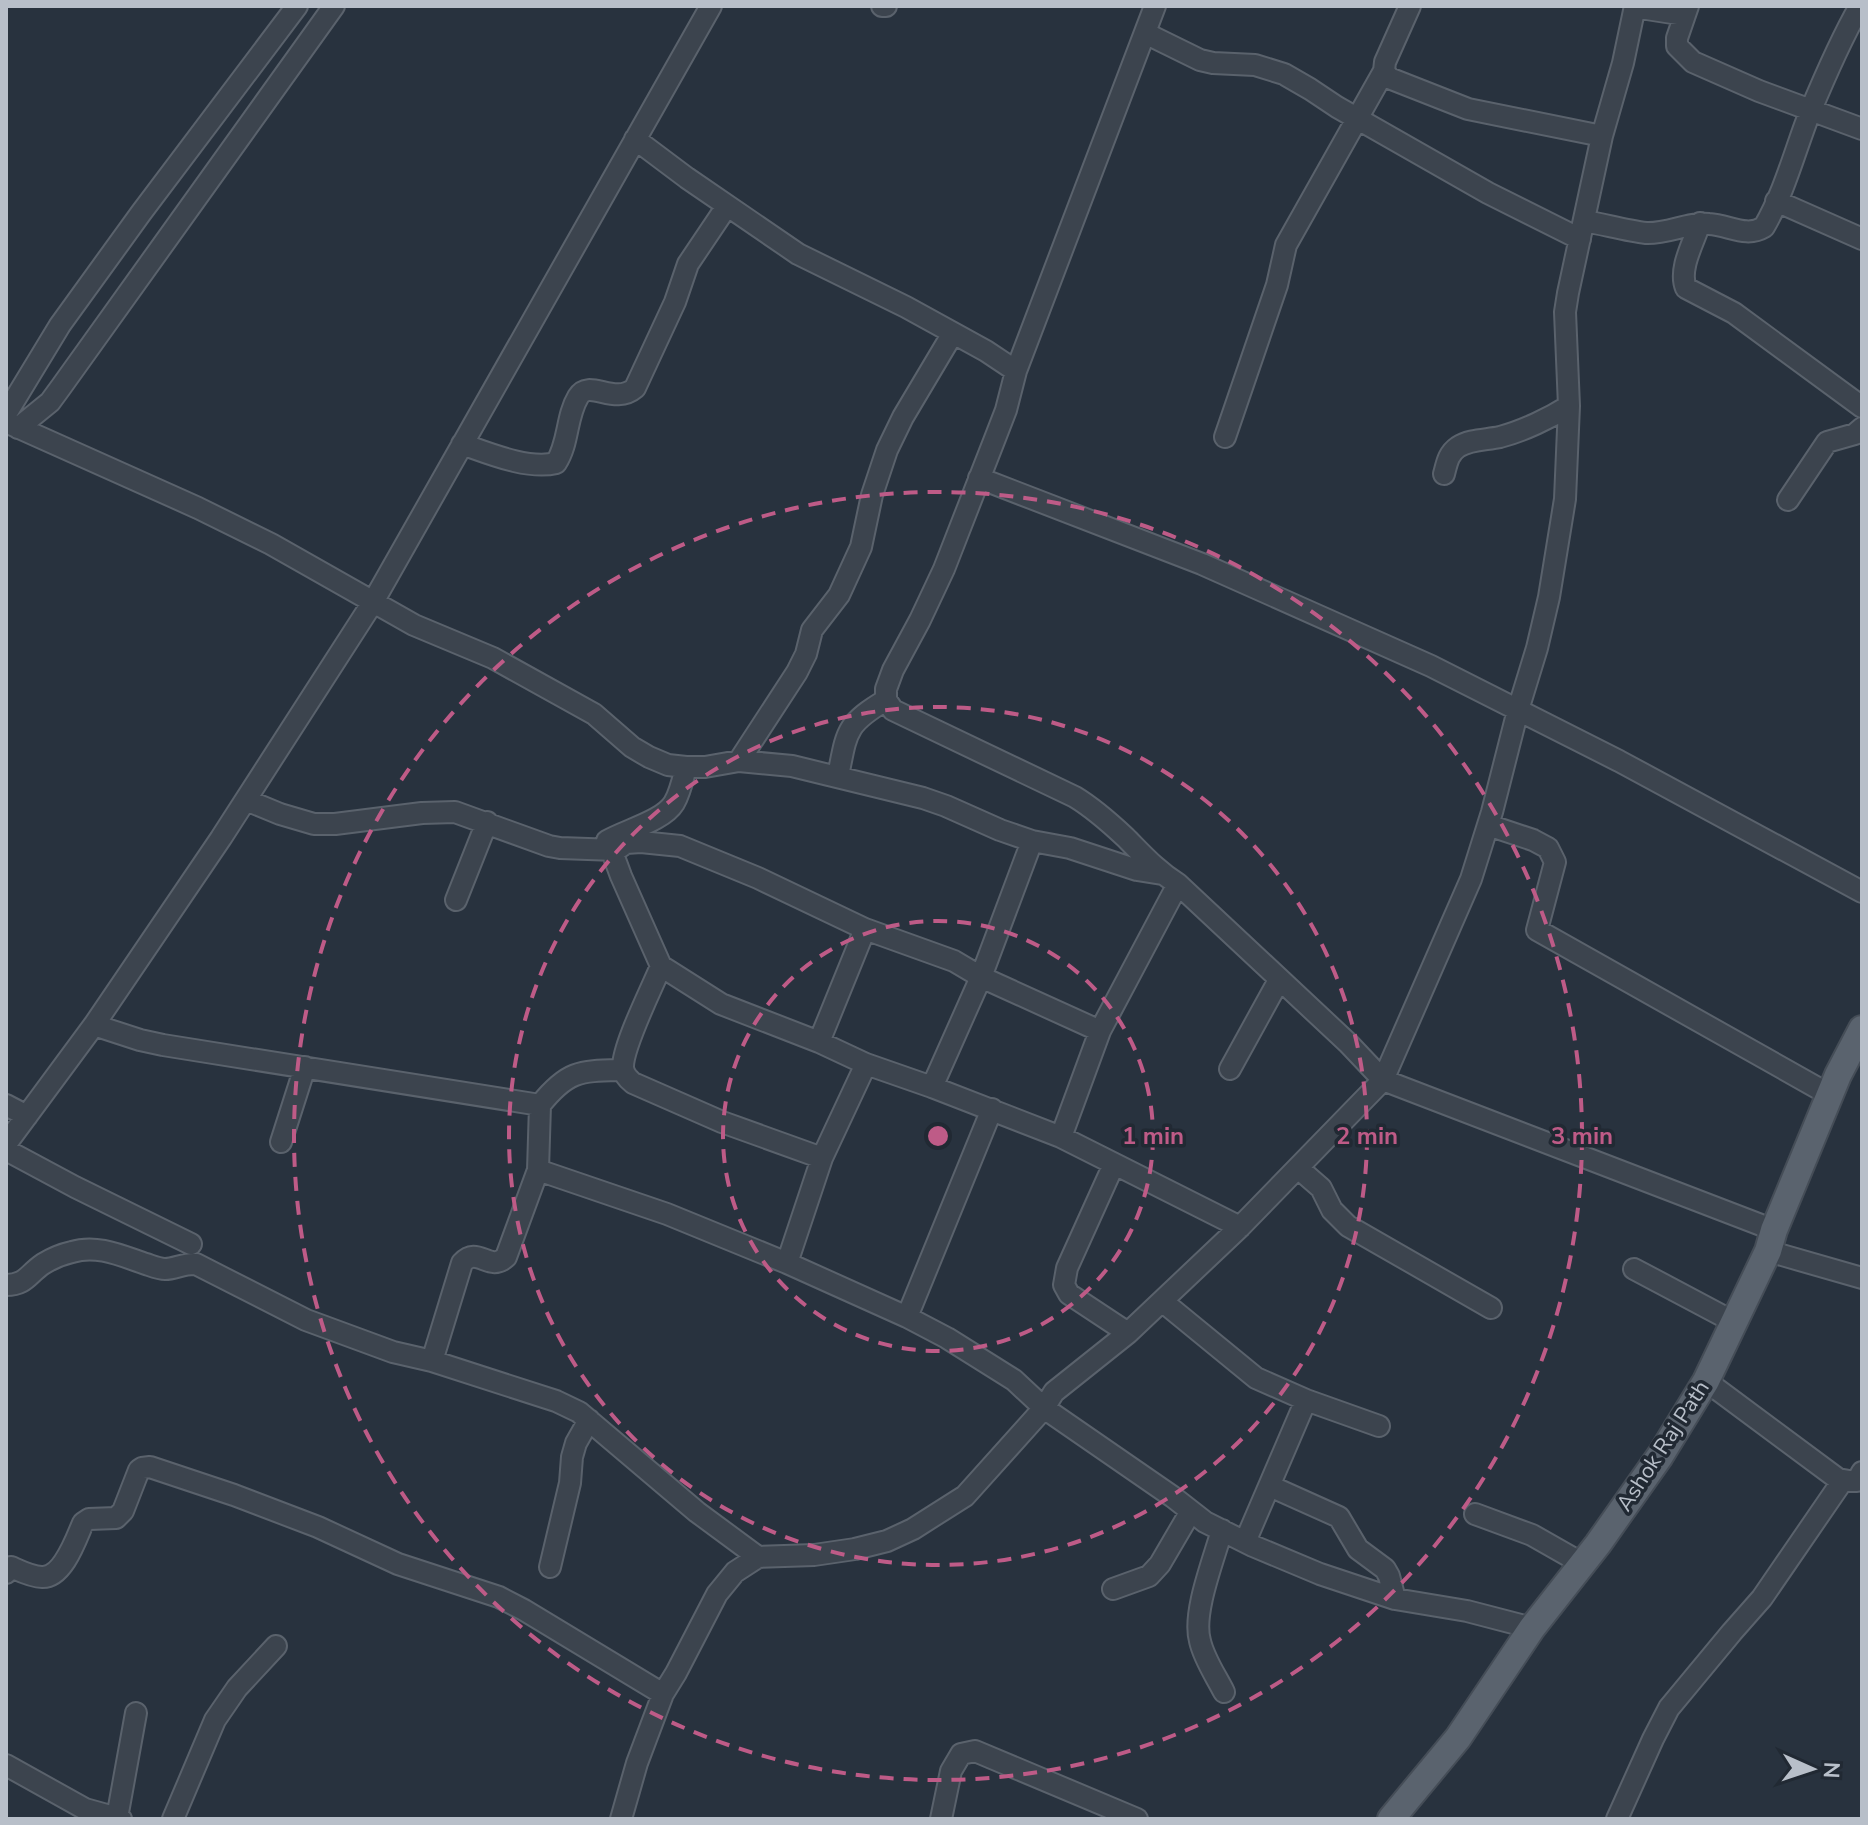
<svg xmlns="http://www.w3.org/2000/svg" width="1868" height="1825" viewBox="0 0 1868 1825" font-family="'Nunito Sans',sans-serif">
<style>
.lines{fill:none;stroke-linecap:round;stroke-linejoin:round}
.minor-casing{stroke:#5a626c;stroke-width:24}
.major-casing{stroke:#454d57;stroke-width:30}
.minor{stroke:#3c444e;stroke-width:20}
.major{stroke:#5a636e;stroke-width:26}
.ring{fill:none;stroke:#be5b87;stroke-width:4;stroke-dasharray:14 10}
.labels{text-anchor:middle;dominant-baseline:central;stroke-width:7;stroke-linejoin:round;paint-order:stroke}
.street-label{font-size:22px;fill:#b8bfc9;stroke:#212933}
.centre{fill:#be5b87;stroke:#212933;stroke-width:4}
.ring-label{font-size:24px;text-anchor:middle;font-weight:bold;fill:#be5b87;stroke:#212933;stroke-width:7;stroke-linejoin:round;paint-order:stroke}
</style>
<rect width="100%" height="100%" fill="#28323e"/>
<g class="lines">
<defs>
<path id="minor" d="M882 6H886
M1410 6 1385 62 1384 71 1389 78 1468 109 1602 136
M1688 6 1677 38V46L1693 62 1759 91 1862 129
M1634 7 1685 15
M1145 33 1200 60 1213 63 1255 65 1284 74 1310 89 1337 107 1488 193 1580 239
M635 139 687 178 798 254 906 307 986 351 1016 371 1006 410 994 441 944 569 920 620 893 670 886 689V700L893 710 1075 797C1093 808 1109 822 1125 837 1142 854 1157 871 1178 884L1348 1043 1383 1080 1774 1230
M1776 201 1862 239
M1584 221C1603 224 1627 231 1646 233 1668 234 1688 222 1709 224 1729 225 1746 238 1764 227 1785 191 1795 150 1810 112 1825 76 1841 39 1860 6
M1700 223C1694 242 1678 269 1686 288L1734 313 1862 407
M1016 371 1155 6
M6 414 60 325 141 213 297 6
M6 422 198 508 271 544 414 625 493 658 594 714 632 747 649 757 668 765 686 767H705L739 761 792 766 923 798 946 806 1000 830 1032 841
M18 428 50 402 61 387 334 6
M1225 437 1277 285 1286 245 1384 71
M462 444C488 453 528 470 556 463 569 443 566 417 578 397 589 378 614 406 635 388L675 302 688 264 727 206
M1444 474C1447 463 1448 454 1458 447 1470 439 1487 440 1500 437 1523 431 1550 418 1569 406
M979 478 1202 564 1431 666 1619 761 1862 892
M1788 500 1827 442 1855 434 1862 428
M739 761 797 672 806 654 812 630 839 595 861 547 872 495 887 450 903 417 953 333
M838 776C847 732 845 724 886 700
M246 800 280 814 314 824H335L422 813 455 812 549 846 560 848 616 850
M1488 825 1533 840 1548 848 1555 862 1537 930 1830 1095
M607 841C626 830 663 821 674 803 680 793 683 779 686 767
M456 900 487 822
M661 966C652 988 622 1047 623 1068 624 1075 628 1079 633 1083L722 1122 822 1158
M94 1025 140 1040 163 1045 540 1105 538 1170 667 1214 787 1263 907 1317 947 1338 1014 1380 1044 1408 1173 1497 1205 1522 1253 1546 1320 1574 1395 1599 1467 1611 1532 1628
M1100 1031 1178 884
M819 1042 865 929
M1230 1069 1279 980
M932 1087 981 977 1032 841 1070 848 1137 870 1162 874
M6 1105 27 1116
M540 1105C568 1070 580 1071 623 1070
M1061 1137 1100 1031 981 977 954 961 865 929 758 878 680 846 641 842 626 843 616 850 614 857 621 876 661 966 721 1004 819 1042 866 1064 932 1087 1061 1137 1240 1227
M281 1142 305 1067
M6 1144 94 1025 221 838 373 602 711 6
M6 1150 75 1187 191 1244
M1114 1164 1067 1268 1064 1285 1069 1294 1128 1333
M1298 1168 1321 1188 1332 1210 1348 1226 1491 1308
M1768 1251 1862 1278
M787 1263 822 1158 866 1064
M1634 1269 1734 1322
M6 1285C26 1285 28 1274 43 1264 51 1259 63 1254 72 1252 97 1244 122 1256 146 1264 152 1266 159 1269 165 1269 175 1269 184 1263 196 1264L306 1320 393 1352 432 1361 556 1401 579 1412 697 1512 758 1557
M1162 1301 1256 1378 1306 1400 1379 1426
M907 1317 992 1109
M432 1361 462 1263C478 1245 489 1273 506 1257L538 1170
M1706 1381 1838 1479 1849 1481H1857L1862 1472
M1270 1486 1339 1517 1358 1549 1385 1569 1389 1576 1395 1599
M1475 1514 1532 1535 1583 1564
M1222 1530C1214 1559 1192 1613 1200 1641 1204 1659 1216 1676 1224 1692
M1245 1542 1306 1400
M550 1567 570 1483 572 1457 576 1443 589 1420
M6 1573 11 1567C20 1571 32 1577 42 1577 63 1578 76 1539 83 1523L89 1519 116 1518 123 1511 139 1470 142 1468 150 1467 234 1495 318 1527 398 1564 499 1597 524 1610 663 1694
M1113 1589 1149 1576 1160 1564 1191 1511
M6 1765 85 1809 121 1819
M117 1818 136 1713
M173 1819 215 1720 237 1688 276 1646
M621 1819 637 1763 663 1694 676 1673 717 1594 735 1572 758 1557 814 1555 855 1549 887 1541 913 1529 965 1496 1044 1408 1054 1392 1128 1333 1240 1227 1383 1080 1471 879 1492 812 1518 710 1537 648 1549 597 1565 499 1569 406 1565 312 1568 293 1602 136 1623 63 1635 6
M941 1819 951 1771 961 1754 975 1751 1137 1819
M1617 1819 1653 1739 1669 1708 1732 1632 1762 1598 1843 1480"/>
<path id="major" d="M1391 1819 1458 1738 1532 1628 1598 1544 1660 1456 1706 1381 1768 1251 1774 1230 1838 1075 1862 1029"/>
</defs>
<!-- minor casing -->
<use href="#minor" class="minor-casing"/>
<!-- major casing -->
<use href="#major" class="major-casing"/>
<!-- minor -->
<use href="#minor" class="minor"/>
<!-- major -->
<use href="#major" class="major"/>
</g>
<!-- distance rings -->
<g class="ring">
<circle cx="938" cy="1136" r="215"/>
<circle cx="938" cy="1136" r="429"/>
<circle cx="938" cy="1136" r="644"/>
</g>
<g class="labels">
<!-- street labels -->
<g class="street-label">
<text transform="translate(1663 1446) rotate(-57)">Ashok Raj Path</text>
</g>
</g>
<circle cx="938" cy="1136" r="12" class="centre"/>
<g class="ring-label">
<text x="1153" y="1144">1 min</text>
<text x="1367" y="1144">2 min</text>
<text x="1582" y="1144">3 min</text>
</g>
<!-- border -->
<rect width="1868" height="1825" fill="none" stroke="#b8bfc9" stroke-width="16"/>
<!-- north arrow -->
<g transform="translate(1812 1769) rotate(93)" stroke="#212933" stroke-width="6" paint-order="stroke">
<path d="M0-6L14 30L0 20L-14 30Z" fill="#b8bfc9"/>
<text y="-12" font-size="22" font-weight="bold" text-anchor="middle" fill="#b8bfc9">N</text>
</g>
</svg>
